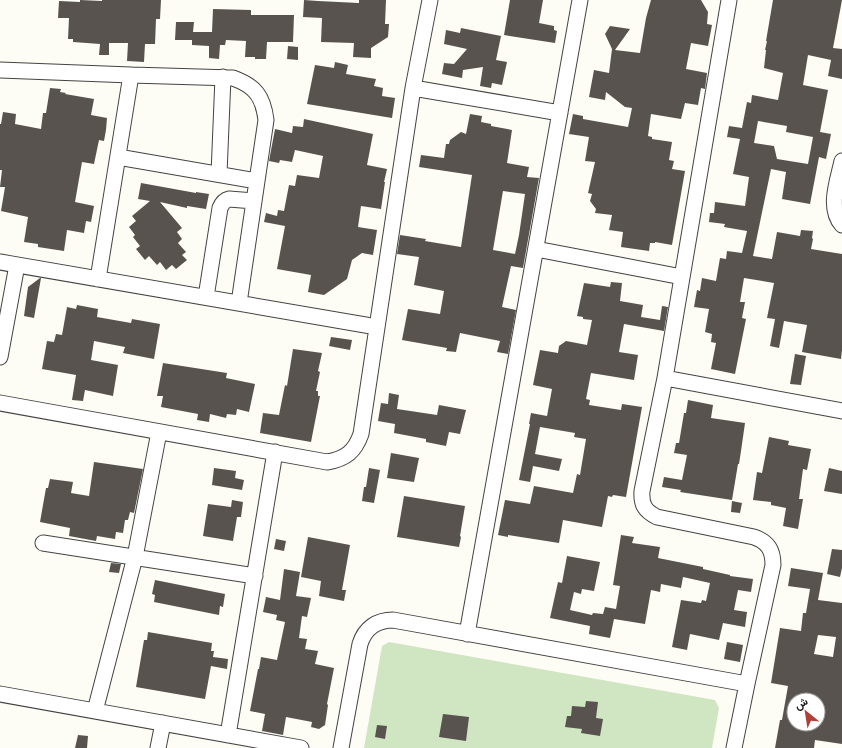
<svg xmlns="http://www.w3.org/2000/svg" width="842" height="748" viewBox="0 0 842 748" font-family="Merriweather,Vazirmatn,serif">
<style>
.green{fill:#d0e5c2}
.building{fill:#58534e;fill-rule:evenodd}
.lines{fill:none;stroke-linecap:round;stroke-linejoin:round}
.minor-casing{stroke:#434343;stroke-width:17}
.minor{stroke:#fff;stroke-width:15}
</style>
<rect width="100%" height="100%" fill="#fefdf5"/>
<!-- green -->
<path class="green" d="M389 642 715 700 719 708 712 748H364L382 646Z"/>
<!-- building -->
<path class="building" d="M80 0 102 1V0H161L160 19H156L155 44H145L144 62 127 61 128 43H109V55H99L100 44 73 42V39H68L69 18H58L59 1 80 2Z
M304 0 318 1 359 3V0H386L385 24H389L388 37 371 48V58L353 57 354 43 321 42 322 18 303 17Z
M510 0H543L539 23 554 26V30L557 31 555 43 504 35Z
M651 0H701L708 12 707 24 712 25 708 46 691 43 686 69 707 73 705 89 701 88 698 105 685 103 681 119 651 114 648 136 652 137V139L672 142 669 160 674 161 672 169 685 171 672 245 655 242V243H650L649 251 621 247 623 232 609 230 612 215 595 213 596 209 590 201 592 194 588 193 595 162 585 161 589 137 569 134 573 114 583 116V119L628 127 632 108 625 107 606 92 605 100 589 97 594 70 609 73 612 49 605 34 610 26 630 29 615 50 640 53 646 18Z
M773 0H842L833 48 842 49V79L828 76 831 60 808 55 803 85 828 90 820 132 831 134 826 159 819 157 810 204 782 199 786 172 771 169 753 256 772 259 777 232 800 236 801 230 813 231 812 238 813 239 811 249 842 254V350L841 359 802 352 807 325 784 321 779 348 770 346 775 319 767 318 774 283 744 278 740 302H745L742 318 746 319 735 374 711 369 716 343 711 342 712 334 705 332 709 309 694 307 697 290 700 291 702 278 716 281 720 258 726 259 727 251 742 253 747 231 724 227 725 224 709 222 710 213H714L715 202 745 206 749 177 733 174 740 139 727 137 729 126 742 128 747 102 751 103 752 95 778 100 783 73 764 68 766 50H765L767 41H766ZM758 121 787 126 786 132 813 137 808 164 777 159 774 146 754 143Z
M213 9 251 10V15H294L293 42H267L266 59H255V57H245L246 41 226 40 225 45H220L219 59 209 58V46L192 45V40H175L176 22H194L193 32H212Z
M461 28 501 36 496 60 507 62 502 85 492 83 491 88 480 86 483 67 463 70 462 78 442 74 444 63 454 64 467 49 444 44 446 30 460 33Z
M288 46 298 47V60L287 59Z
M335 62 348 65 346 74 376 79 374 86 383 88 382 96 395 98 392 118 307 104 315 65 334 68Z
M50 88 61 89 60 92 66 93 65 94 94 99 91 115 107 118 106 130 104 141 99 140 94 164 82 162 75 202 94 206 91 222 86 221 84 233 67 230 64 251 38 247V244L24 242 28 217 1 211 5 187H0L2 170H0V124H1L3 112 16 114 15 124 41 129 43 113H46Z
M470 114 482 116 481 122 491 124V126L512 130 507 163 529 167 527 177 539 178 523 268 511 266 502 307 516 310 508 354 497 352 500 341 460 333 456 352 446 351 447 348 402 340 408 309 440 314 444 291 414 285 419 257 397 254 400 235 426 239 425 241 461 247 472 175 419 167 421 155 444 158 446 144H449L450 140 461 132 466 134ZM503 191 525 194 519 235 515 254 493 250Z
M304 119 373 134 367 165 387 169 384 182H385L381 209 361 206 358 227 377 230 373 255 362 253 352 260 347 279 324 295 308 292 311 275 277 269 285 226 264 222 266 213 277 216 278 210 284 211 289 185 295 186 297 175 319 178 323 156 295 150 292 162 280 160 279 163 269 161 275 129 292 133 293 126 303 127Z
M141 183 196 193V192L209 194 206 209 187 206V208L160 202 182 228 177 232 182 239 178 243 186 252 182 255 187 260 176 269 172 265 166 270 160 262 157 265 149 256 145 260 136 249 140 246 133 237 135 235 129 227 136 221 132 216 150 201 138 199Z
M40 278H41L34 318 24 316 28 287Z
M611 282 622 283 620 301 643 305 641 317 660 320 662 306 668 307 664 331 624 324 619 352 638 355 634 380 591 373 586 399 590 400 589 405 621 410 622 404 642 407 626 497 613 495 612 497 608 496 602 527 563 520 559 543 508 535V537L498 535 505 500 530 504 534 486 573 493 577 474 580 475 586 439 574 437 575 433 540 427 535 454 562 459 559 471 533 466 530 482 519 480 530 424H529L531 413 547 416 552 389 533 385 540 350 558 353 559 346 566 341 587 345 592 320 583 319V317L577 316 584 283 610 287Z
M77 305 98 309 97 317 131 323 132 319 160 324 154 359 123 353 125 347 94 341 91 360 118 365 113 396 85 390 83 401 72 400 76 375 42 369 47 341 54 342 56 334 62 335 67 307 76 309Z
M331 337 352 340 350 350 329 346Z
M293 349 322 353 318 371 320 372 316 391H318V396H320L311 442 260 433 263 413 279 415 285 385 287 386Z
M795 354 806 356 801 385 790 384Z
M163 363 227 373 226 378 255 384 249 412 237 409 236 415 227 414 226 418 210 414 209 422 197 420 198 414 161 407 163 396H157Z
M389 393 399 395 397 409 437 415 439 405 466 410 460 434 449 432 446 446 426 442V439L394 433 395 424 378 421 381 403 388 404Z
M688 400 713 405 711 418 745 423 741 451 739 464H738L732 500 680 492 681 490 662 487 664 477 682 480 687 455 674 453 676 443H679L684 413H686Z
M769 437 789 441 788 445 811 449 807 470 803 469 799 499H803L798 529 783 526 786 508 771 505V502L753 500 757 472 762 473Z
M391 453 419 458 414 482 387 478Z
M94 462 143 469 134 513 130 512 128 520H125L123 533 116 532 115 539 97 536 96 541 69 536 70 528 40 522 46 488H48L50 479 73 482 71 493 89 496Z
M214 468 236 471 235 478 244 480 242 490 212 485Z
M369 468 380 470 374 503 362 501 364 487H366Z
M829 468 842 471V494L824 491Z
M404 496 465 506 460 536 461 537 459 547 397 537Z
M232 500 243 502 241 517H237L233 541 203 536 208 504 231 507Z
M732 501 742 503 740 513 731 512Z
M621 535 634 537 632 543 660 547 658 558 703 567V569L730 575V576L753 579 751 592 738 590 734 610 747 612 745 627 723 623 719 640 690 634 687 650 672 647 681 600 701 603 702 600 706 601 710 583 683 577 681 588 661 584 660 592 651 590 645 624 614 619 610 638 589 634 590 626 550 618 558 582 562 583 567 556 600 562 594 591 582 589 581 594 574 592 570 610 592 615 593 613 603 614 605 607 616 609 620 586 613 585Z
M308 537 350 545 342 590H346L344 601 319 596 321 581 301 577Z
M276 539 286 541 284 551 274 549Z
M832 549 842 550V568L840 577 827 574Z
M111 563 121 564 119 573 109 572Z
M791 568 823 573 818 600 842 603V744L815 740 814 748H775L780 720H782L788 686 771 683 780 628 801 631 803 613H806L810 589 788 586ZM818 635 836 637 833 657 814 654ZM794 700H818V724H794Z
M284 569 300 572 296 596 311 598 307 617 302 616 299 638 307 639 305 649 318 651 315 664 334 668 327 704 328 705 325 725 319 729 311 727 312 722 286 717 283 735 262 731 265 714 250 711 258 669H259L261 657 277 660 285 622 276 620 277 615 263 612 266 597 280 600Z
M155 580 225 594 223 607 220 606 219 615 154 602 155 595 152 594Z
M148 632 212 643 211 651H214L213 657 228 659 227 669 211 666 205 699 136 687 144 640H147Z
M727 642 743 645 740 662 724 659Z
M586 701 598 702 596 718 603 719 600 736 581 733 582 729 565 727 567 716H571L572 706 585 707Z
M443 714 469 717 466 741 439 737Z
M377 725 387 726 385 739 375 737Z
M78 735 88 736 87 748H75Z"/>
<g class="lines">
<defs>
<path id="minor" d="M729 0 665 378 642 491C641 505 645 511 657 517L754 537C768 542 773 550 773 565L747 684 734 748
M0 70 131 75 233 78C255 86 263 96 266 120L239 303
M413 88 560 113
M118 157 257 181
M842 161C838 180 827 208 842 225
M219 174 223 77
M536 249 682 277
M0 262 377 327
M98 279 131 75
M206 297 220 208C222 203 225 200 229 199L254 201
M0 357 17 265
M665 378 842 411
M0 403 327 462C346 459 355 451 361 434L413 88 430 0
M43 543 255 576
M467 634 580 0
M0 694 301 748
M95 711 135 557 159 432
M228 735 275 452
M158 748 163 723
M341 748 360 644C365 628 377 620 393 620L747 684"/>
</defs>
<!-- minor casing -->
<use href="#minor" class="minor-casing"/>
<!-- minor -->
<use href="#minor" class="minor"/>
</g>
<!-- north arrow -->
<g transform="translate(806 712) rotate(330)"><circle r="19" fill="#ffffff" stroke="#9f9f9f"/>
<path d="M0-3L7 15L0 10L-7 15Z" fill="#b04038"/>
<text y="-6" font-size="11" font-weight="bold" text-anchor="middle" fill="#101010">ش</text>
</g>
</svg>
